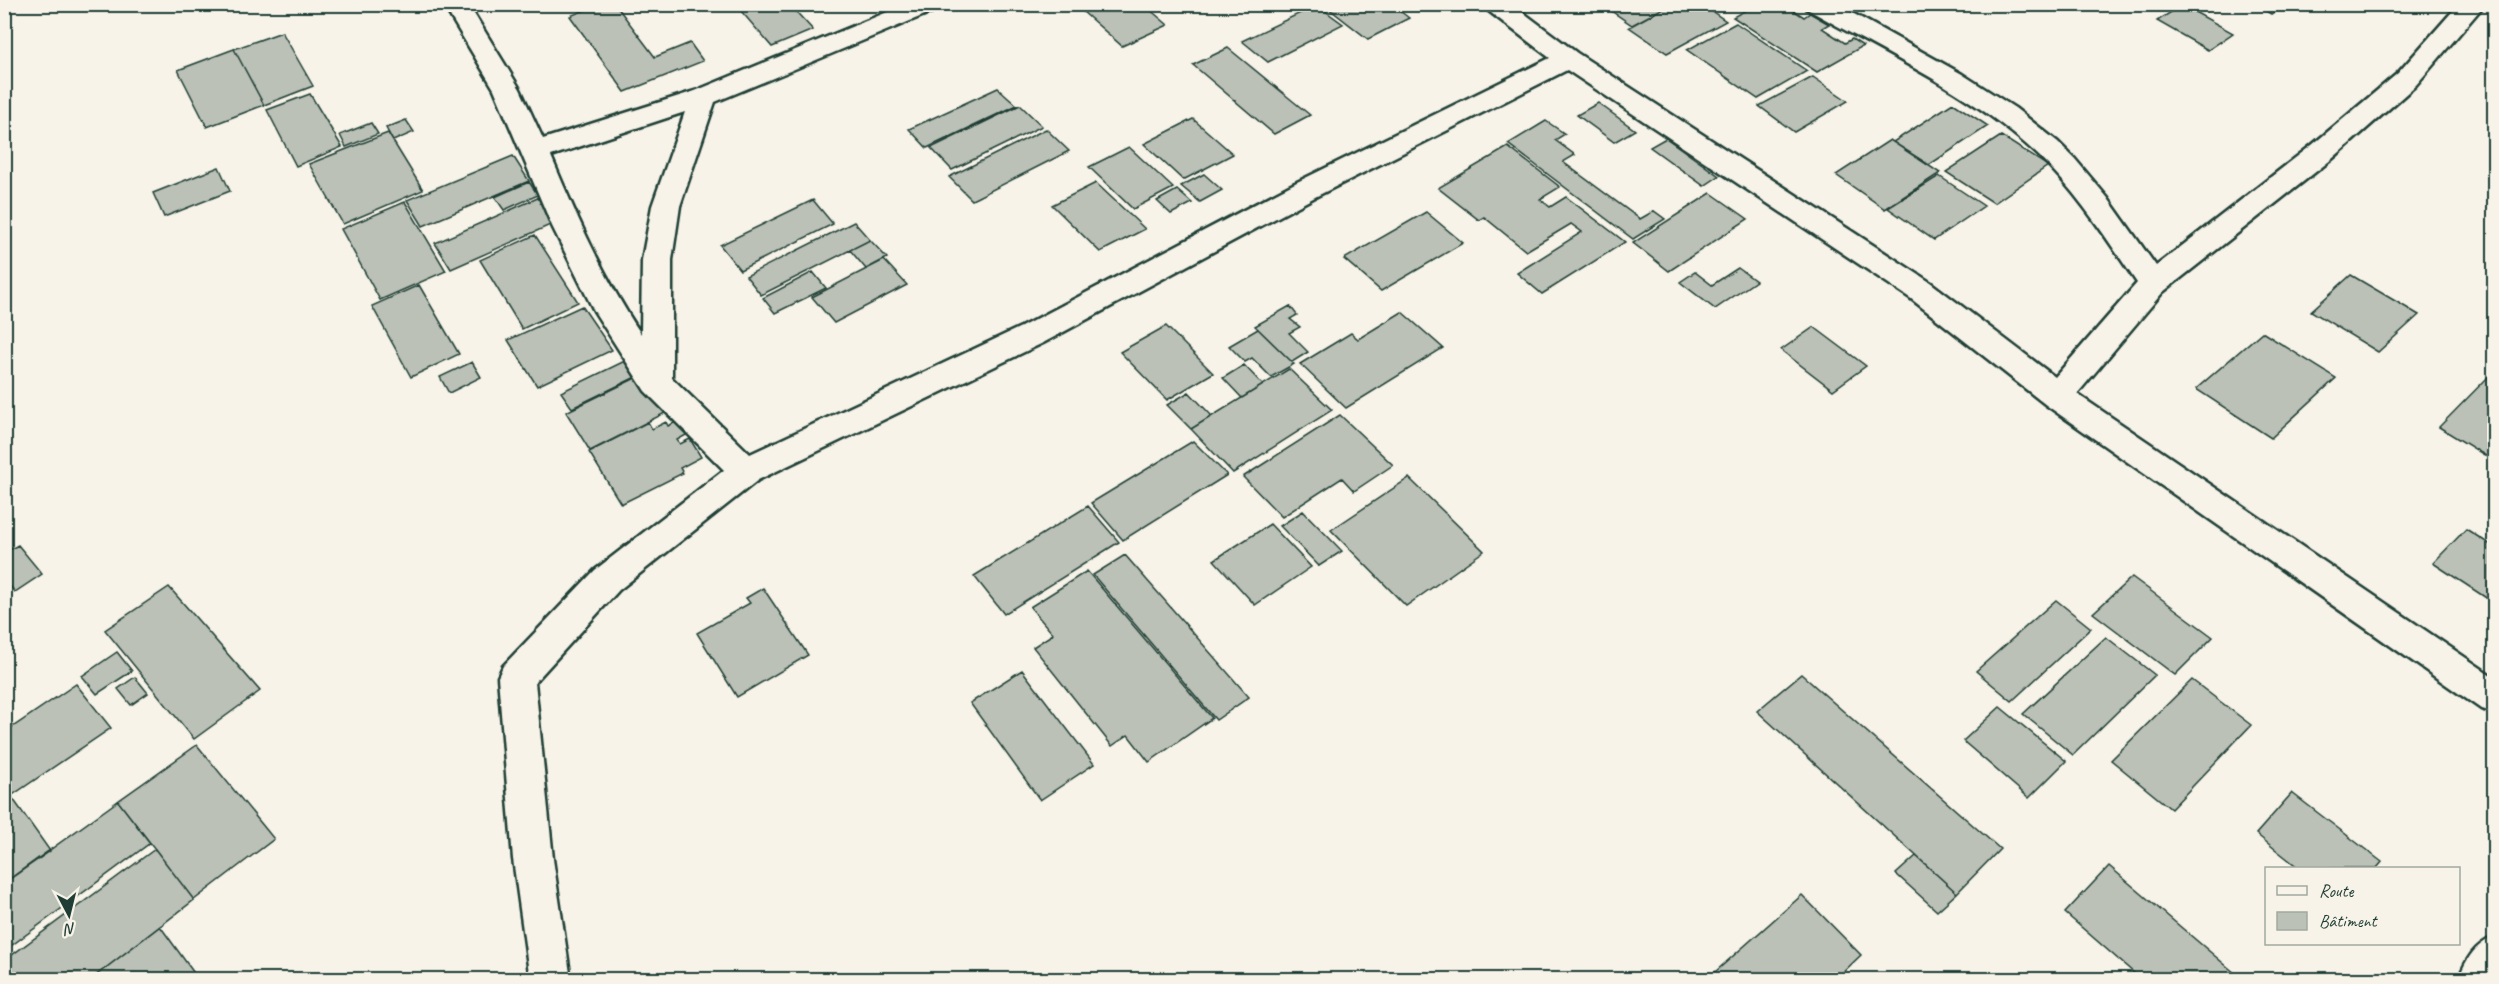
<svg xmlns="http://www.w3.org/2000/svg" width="2499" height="984" viewBox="0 0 2499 984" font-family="Caveat,sans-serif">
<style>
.building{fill:#bbc1b6;stroke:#1f3d34;stroke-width:1.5}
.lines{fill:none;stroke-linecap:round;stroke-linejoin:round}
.street-casing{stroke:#1f3d34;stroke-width:5}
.street{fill:#f7f3e8;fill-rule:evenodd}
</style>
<rect width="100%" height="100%" fill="#f7f3e8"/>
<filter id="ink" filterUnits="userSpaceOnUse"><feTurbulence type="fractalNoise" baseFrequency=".0167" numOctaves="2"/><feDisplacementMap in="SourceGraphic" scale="12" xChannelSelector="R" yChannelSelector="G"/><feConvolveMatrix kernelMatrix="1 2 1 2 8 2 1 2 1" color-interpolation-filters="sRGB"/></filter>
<g filter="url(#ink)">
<!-- building -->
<path class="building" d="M600 4H615L655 57 690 43 703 61 625 92 570 16Z
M735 4H789L813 30 772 47Z
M1098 4H1156L1148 8 1168 25 1122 46 1082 11Z
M1323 4H1391L1409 18 1368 39Z
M1601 4H1671L1632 25Z
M1671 4H1701L1726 21 1667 53 1629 27Z
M1757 4H1784L1804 17 1810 13 1829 24 1822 28 1845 43 1852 39 1863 46 1817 72 1733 17Z
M2254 4H2285L2271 14Z
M1317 5 1343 24 1268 62 1242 41Z
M2182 5 2233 33 2208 50 2157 21Z
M1736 23 1807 71 1758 99 1687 50Z
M282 32 313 86 264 105 234 49Z
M1228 48 1310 115 1274 134 1193 65Z
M234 49 264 105 207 127 178 70Z
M1813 77 1848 101 1794 132 1759 106Z
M998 88 1017 105 927 148 909 129Z
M310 94 342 147 296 166 267 110Z
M1598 103 1635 130 1614 142 1577 115Z
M1953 103 1988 126 1929 165 1893 142Z
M1020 105 1042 126 952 170 931 148Z
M1193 119 1233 154 1183 180 1144 144Z
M406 120 414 132 393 141 386 128Z
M1546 121 1565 134 1555 140 1575 155 1563 162 1640 219 1654 211 1665 219 1633 239 1508 144Z
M371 123 378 134 346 147 340 135Z
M1046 129 1069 151 972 200 949 177Z
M388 133 423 190 343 224 309 164Z
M2001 136 2048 166 1994 203 1946 172Z
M1666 138 1719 176 1704 186 1650 147Z
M1890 140 1940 173 1885 209 1836 175Z
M1129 147 1173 188 1133 209 1089 167Z
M1508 147 1560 187 1540 199 1550 207 1566 197 1625 242 1542 294 1517 273 1582 232 1571 224 1526 251 1484 217 1479 220 1438 188Z
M513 156 529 181 423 226 407 200Z
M219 167 230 191 164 217 153 193Z
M1204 174 1222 190 1200 202 1181 186Z
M1939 176 1984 206 1934 240 1888 208Z
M529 182 538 195 504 210 495 197Z
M1096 183 1145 229 1100 252 1052 205Z
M1177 190 1192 203 1171 214 1157 201Z
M1711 193 1748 219 1669 271 1633 243Z
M540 197 557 222 451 269 435 243Z
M813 200 833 224 740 270 720 245Z
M405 202 446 271 380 300 341 229Z
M1426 212 1463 243 1381 291 1344 259Z
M854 222 870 240 761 295 746 276Z
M535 235 578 302 522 329 480 260Z
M870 240 887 258 866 269 850 250Z
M884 260 907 285 834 323 812 297Z
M1738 268 1756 281 1715 309 1680 282 1695 272 1712 285Z
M813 272 826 288 775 313 763 298Z
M2351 275 2419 315 2378 352 2311 311Z
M419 285 459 354 411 377 372 306Z
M582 306 612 350 537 386 508 340Z
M1290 306 1297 315 1290 319 1300 327 1289 333 1308 352 1292 362 1255 326Z
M1402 312 1443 348 1346 408 1300 364 1351 333 1358 339Z
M1166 326 1213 373 1167 400 1120 352Z
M1814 327 1866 366 1833 390 1781 350Z
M1258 329 1294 364 1271 377 1252 358 1245 362 1229 346Z
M2262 332 2336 378 2271 438 2196 389Z
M633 357 644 373 572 408 561 392Z
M472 362 481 377 449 393 440 377Z
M1244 365 1263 385 1242 398 1223 378Z
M1289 369 1332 410 1233 473 1191 429Z
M2494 371V461L2439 427Z
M646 373 671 410 590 451 566 412Z
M1189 392 1212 416 1191 429 1167 405Z
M1340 415 1393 465 1354 491 1342 478 1282 517 1243 477Z
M678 421 688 434 677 440 680 444 690 439 701 457 680 468 683 473 621 504 589 452 648 422 652 429 666 422 668 426Z
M1193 441 1227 475 1123 540 1091 503Z
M1409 478 1484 551 1406 606 1331 530Z
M1088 506 1119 542 1004 614 974 576Z
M1303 511 1342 551 1319 566 1280 526Z
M1270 524 1311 567 1255 605 1214 560Z
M2466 529 2494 547V603L2433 563Z
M18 545 42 574 15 592 4 579V553Z
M1125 555 1249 697 1216 720 1093 575Z
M1087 571 1212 718 1149 762 1128 735 1112 746 1033 647 1053 634 1030 607Z
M2132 577 2213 637 2175 675 2093 613Z
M169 587 260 691 194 739 105 630Z
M763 588 808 655 737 697 697 633 750 603 746 598Z
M2056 600 2091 628 2012 701 1976 671Z
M2106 637 2155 675 2073 755 2023 714Z
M117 652 132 671 97 694 82 676Z
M1022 670 1094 764 1040 800 970 703Z
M1801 674 2000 849 1957 893 1757 711Z
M135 677 148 693 131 705 118 689Z
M2192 680 2251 725 2171 809 2111 760Z
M76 684 111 728 11 796 4 787V733Z
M2000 707 2066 761 2029 798 1963 741Z
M197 745 274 839 194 900 118 801Z
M2292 793 2382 862 2377 868H2299L2256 834Z
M11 796 50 851 4 883V801Z
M118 801 150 843 4 951V883Z
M155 849 194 900 90 980H4V961Z
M1916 856 1957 893 1937 911 1896 874Z
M2109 866 2236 974 2230 980H2142L2065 913Z
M1802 895 1861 955 1835 980H1706Z
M160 926 199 980H90Z"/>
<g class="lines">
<defs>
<path id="street" d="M443 4H468L520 89 543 139 695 91 907 4H942L939 9 715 102 680 206 672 260V378L750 454 1021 327 1295 183 1550 58 1486 9 1483 4H1512L1577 53 1930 282 2055 377 2137 283C2107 239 2078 193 2039 156 1973 93 1886 54 1807 9L1804 4H1836L1962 74 2015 108 2058 142 2075 159 2107 197 2156 266 2312 145 2398 73 2459 4H2485L2416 85 2332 159 2163 292 2077 394 2494 677V713L2481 709 2046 405 1910 298 1567 70 1315 197 1043 343 758 480 619 590 535 682 553 859 571 980H530L513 859 498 677 503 666 595 570 724 470 645 391 594 311 552 226 494 89ZM685 112 652 206 642 260 641 334C604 278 577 218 551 156Z
M2494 937V980H2458C2466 960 2474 945 2494 937Z"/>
</defs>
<!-- street casing -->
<use href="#street" class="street-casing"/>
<!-- street -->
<use href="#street" class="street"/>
</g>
</g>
<!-- margin -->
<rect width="2499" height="984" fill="none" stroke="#f7f3e8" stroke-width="24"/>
<rect x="12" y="12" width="2475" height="960" fill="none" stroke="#1f3d34" stroke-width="2" filter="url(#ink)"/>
<!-- legend -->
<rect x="2265" y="867" width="195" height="78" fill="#f7f3e8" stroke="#a1aaa0" stroke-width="1.5"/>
<rect x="2277" y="886" width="30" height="9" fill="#f7f3e8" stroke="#a1aaa0" stroke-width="1.5"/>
<text x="2319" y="897" font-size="18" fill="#1f3d34">Route</text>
<rect x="2277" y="912" width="30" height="18" fill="#bbc1b6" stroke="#a1aaa0" stroke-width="1.5"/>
<text x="2319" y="927" font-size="18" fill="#1f3d34">Bâtiment</text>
<!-- north arrow -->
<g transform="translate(69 915) rotate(173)" stroke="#f7f3e8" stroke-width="4.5" paint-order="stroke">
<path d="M0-4.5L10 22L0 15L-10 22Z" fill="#1f3d34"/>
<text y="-9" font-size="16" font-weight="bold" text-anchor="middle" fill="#1f3d34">N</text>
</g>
</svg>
